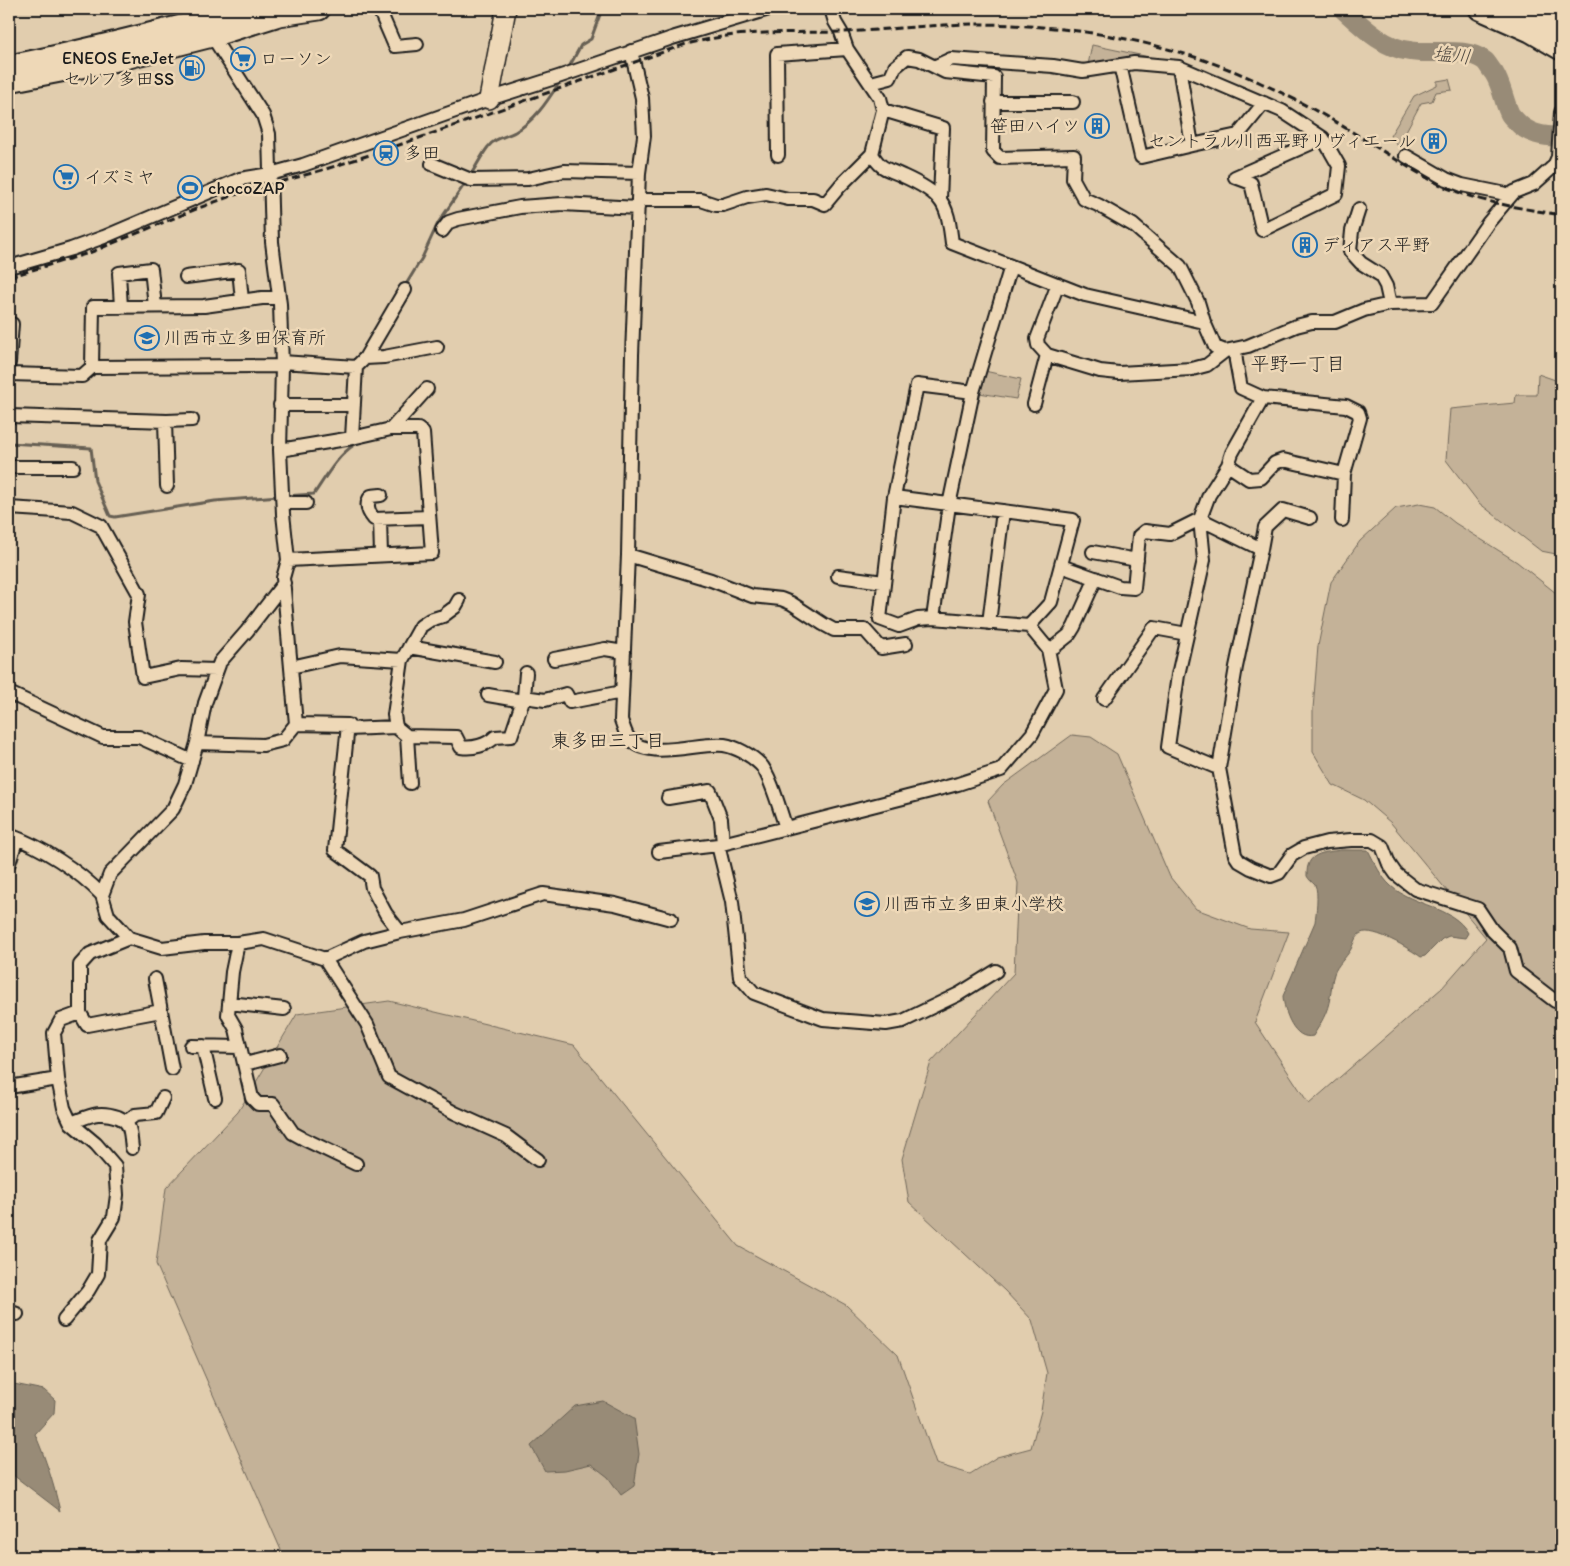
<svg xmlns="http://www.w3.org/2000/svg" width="1570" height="1566" viewBox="0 0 1570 1566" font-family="Itim,'Klee One',sans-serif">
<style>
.green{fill:#c4b298;stroke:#70675a}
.water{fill:#988b77;stroke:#665f53}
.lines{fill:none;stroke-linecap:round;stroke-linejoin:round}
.stream{stroke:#665f53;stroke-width:3}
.river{stroke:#988b77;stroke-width:20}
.minor-casing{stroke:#1c1c1c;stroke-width:16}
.secondary-casing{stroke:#1c1c1c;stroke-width:22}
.trunk-casing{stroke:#1c1c1c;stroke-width:25}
.minor{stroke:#eed8b7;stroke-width:12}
.secondary{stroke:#eed8b7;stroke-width:19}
.trunk{stroke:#eed8b7;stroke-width:21}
.rail{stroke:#1c1c1c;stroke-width:3;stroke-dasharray:8 4;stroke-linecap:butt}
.labels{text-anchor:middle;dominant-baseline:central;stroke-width:5;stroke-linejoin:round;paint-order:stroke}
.poi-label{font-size:18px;fill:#1c1c1c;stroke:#eed8b7;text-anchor:start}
.water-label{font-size:19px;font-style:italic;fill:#4e4840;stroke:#eed8b7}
.neighbourhood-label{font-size:19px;fill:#1c1c1c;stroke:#eed8b7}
</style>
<rect width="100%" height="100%" fill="#e1cdae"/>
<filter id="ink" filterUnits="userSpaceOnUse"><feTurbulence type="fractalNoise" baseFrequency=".02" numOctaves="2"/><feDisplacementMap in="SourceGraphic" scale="10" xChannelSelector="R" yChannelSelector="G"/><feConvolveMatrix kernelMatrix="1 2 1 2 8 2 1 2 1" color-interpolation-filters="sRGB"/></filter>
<g filter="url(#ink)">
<!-- green -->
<path class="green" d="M1092 45 1178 63 1087 70Z
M1449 79 1452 90 1436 92 1432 101 1421 103 1398 146 1390 136 1414 96 1437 85V81Z
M980 370 1021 379 1016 399 973 392Z
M1538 374 1561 382V555L1541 551 1479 503 1446 460 1450 409 1515 403 1516 395H1537Z
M1419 504 1435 507 1455 523 1517 562 1561 597V1557H284L156 1264 166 1188 238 1112 297 1014 389 1001 574 1045 738 1246 846 1305 898 1355 936 1464 970 1474 997 1457 1031 1448 1041 1411 1047 1373 1032 1320 1005 1291 909 1202 902 1159 931 1062 1014 973 1018 883 988 801 1003 785 1072 735 1091 737 1117 754 1170 877 1196 909 1250 929 1289 932 1255 1022 1309 1104 1442 988 1486 938 1391 823 1364 800 1333 785 1313 752V709L1318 646 1331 582 1360 541 1396 508Z"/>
<!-- water -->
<path class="water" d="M1341 850H1368C1375 863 1380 876 1391 886 1413 906 1453 906 1468 933L1465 938 1449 936 1442 939 1425 956 1421 957C1410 949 1374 927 1361 933 1355 936 1354 943 1351 949 1346 958 1337 965 1334 974 1331 982 1332 990 1330 997 1328 1012 1321 1023 1313 1036 1294 1041 1284 1011 1283 996L1315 922C1316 914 1319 892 1315 885 1312 882 1309 880 1307 876 1306 852 1323 853 1341 850Z
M9 1383 44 1390 55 1400 54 1413 35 1434C46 1459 54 1485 60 1511L13 1475V1466L9 1462Z
M603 1401 634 1418 639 1454 634 1486 621 1495 608 1477 591 1464 565 1470 545 1471 531 1446 575 1406Z"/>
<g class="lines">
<!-- stream -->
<path class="stream" d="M568 69 581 45 591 39 602 9
M470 176C476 167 481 156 488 147 494 138 506 137 515 132 536 120 548 100 561 80
M405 286 422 258 438 223 466 182
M9 443 91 448 95 481 110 516 115 517 215 501 279 496
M285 496 314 494C325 478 338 455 354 445 359 442 371 440 377 438"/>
<!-- river -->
<path class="river" d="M1343 9C1362 26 1383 48 1410 51 1432 55 1466 46 1485 61 1488 64 1491 70 1494 73 1502 86 1503 99 1509 112 1510 116 1514 118 1516 121 1529 135 1543 136 1561 137"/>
<defs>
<path id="minor" d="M379 9 395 46 417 44
M831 9 835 22 841 32 847 49 880 98 883 110 872 154C882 171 887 168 903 176 914 181 931 189 939 199 949 210 950 229 952 243L1085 295 1204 322
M212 36 263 115 269 134 272 242 280 304 282 366 280 450 283 514 288 560 283 578 296 724
M631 51 642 98 644 136 639 173 632 355 628 555 621 720C623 725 625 733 628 737 646 762 697 742 724 745 736 747 751 755 760 764 770 773 781 814 786 828L958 784 1001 770 1032 734 1056 689 1048 649 1029 626 933 618 949 505 973 392 1011 266
M1120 65 1141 157 1192 145 1179 67
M936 66 951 59 1053 66 1083 71 1134 63 1179 67 1282 111 1323 138 1339 166 1336 194 1262 230 1251 183 1235 177 1323 138
M871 83 890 78 895 67 907 57 919 59 945 72 994 77 993 151 1000 158 1074 156 1073 179 1084 199 1098 205 1133 225 1180 266 1198 302 1204 322 1215 347 1225 351 1248 346 1296 326 1312 322H1335L1364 310 1390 304 1432 303 1488 223 1503 205 1514 192 1534 184 1554 166 1558 157 1561 112
M993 102H1073
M883 110 943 128 940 199
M1192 145 1238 135 1264 103
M778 155 777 54 847 49
M1406 156 1446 179 1462 185 1511 195
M432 164 471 180 528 179 564 171 639 173
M638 200H701L716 205H723L747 197 766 194 788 199H813L825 204 840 186 872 154
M1359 209 1352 231 1350 251 1361 263 1380 275 1386 286 1390 304
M442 231 449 222 458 219 520 207 562 204 638 208
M9 267 71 249 104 237 240 179 270 174 303 165 489 99 558 77 672 38 769 9
M186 277 239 270 242 300
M1058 284 1037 339 1038 345 1047 355 1100 371 1119 373 1192 369 1207 365 1225 351
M121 307 119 273 151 269 155 306
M9 324H12L9 363
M365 358 384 357 437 347
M282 362 356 367 365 358 405 290
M92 367 93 307 204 306 262 298H279
M9 374 82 376 92 367 282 366
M1263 398 1346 406 1358 412 1360 418 1344 474 1342 520
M1034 404 1047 355
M280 405H354
M9 416 167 421 192 420
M165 421 167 486
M391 429 427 389
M352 438 356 367
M280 450 352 438 391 429H418L423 433 432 553 288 560
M1228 465 1249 479 1261 478 1275 463 1283 460 1344 474
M9 467H73
M381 495 371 496C365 504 368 512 374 519L429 517
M894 497 1073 520 1051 602 1029 626
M283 500 290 503H306
M9 508 72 512 101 526 139 594 135 622 143 677 181 669 217 670
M380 519 381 555
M1200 519 1261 549 1236 667 1219 768 1235 855 1239 861 1251 868 1271 876 1279 873 1292 855 1304 848 1327 842 1351 840H1372L1382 846 1389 864 1396 874 1415 889 1478 909 1492 930 1510 948 1516 971 1555 1001H1561
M1261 549 1265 527 1283 510 1310 518
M1093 552 1137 560
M628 555 711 580 752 596 781 599 791 603 823 624 834 630H865L881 648 906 644
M1061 566 1120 587 1134 588 1139 536 1145 531 1170 534 1200 519
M838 576 884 582
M933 618 918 619 899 626 880 619 894 497 917 385 973 392
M989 623 1003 511
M409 647 495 662
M1054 647 1069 635 1074 627 1096 578
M554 659 605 649 624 652
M291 667 340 656 402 660
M9 693 103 737H139L192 761
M488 695 523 701
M524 697 545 700 566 694 570 702 622 692
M1104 699 1154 628 1187 634
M396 727 407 736 456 737 461 747C473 749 487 745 495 737L511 736 524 697 526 673
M348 729 396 727 394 715 402 660 421 626 430 620 443 616 455 607 459 600
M407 736 410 783
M197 743 263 745 283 740 296 724 348 725 335 850 370 876 372 888 386 914 400 932 464 920 543 894 615 904 671 919
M1219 768 1213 766 1168 747 1178 675 1204 560 1200 519 1209 495 1228 465 1232 453 1263 398 1241 388 1236 361 1235 349
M668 798 710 791 721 819 723 844
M786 828 718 845 732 902 740 977 754 993 823 1019 886 1024 903 1021 959 994 996 971
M9 835C42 847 78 870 102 895L110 874 173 809 185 784 197 743 205 703 220 662 247 631 284 583
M659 852 718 845
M9 863 17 838
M129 938 162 948 204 943H238L264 939 325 959 367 1024 389 1077 455 1113 506 1136 538 1160
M238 943 232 972 228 1015 236 1029 252 1098 258 1104H273L293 1133 304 1139 356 1164
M325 959 364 941 400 932
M155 979 172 1069
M229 1003 284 1009
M80 1013 87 1025 161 1011
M191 1046 240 1047
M203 1046 215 1098
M245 1064 280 1055
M9 1087 58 1079
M126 1122 135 1115 156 1113 163 1098
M71 1123C90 1116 98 1110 118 1117 123 1119 127 1122 129 1128 131 1134 131 1141 132 1148
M9 1311 17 1314
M64 1320 88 1291 98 1274 100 1240 114 1217 117 1195 115 1166 96 1144 71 1123 64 1108 58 1079 54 1033 61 1020 80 1013V965L90 954 129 938 108 915 102 895"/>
<path id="secondary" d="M489 99 506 9"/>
<path id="trunk" d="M1480 9 1530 31 1561 49
M1519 9 1561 30
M9 66C91 51 171 27 253 9
M9 81 117 60 212 36 279 15 319 9"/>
</defs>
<!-- minor casing -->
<use href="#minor" class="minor-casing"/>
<!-- secondary casing -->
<use href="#secondary" class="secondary-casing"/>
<!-- trunk casing -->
<use href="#trunk" class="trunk-casing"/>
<!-- minor -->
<use href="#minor" class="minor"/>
<!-- secondary -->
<use href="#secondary" class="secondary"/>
<!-- trunk -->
<use href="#trunk" class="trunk"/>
<!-- rail -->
<path class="rail" d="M9 277 89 253 196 209 231 196 326 169 385 150 686 44C700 41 713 38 727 36 765 31 804 33 842 32 888 30 934 24 980 24 1076 25 1173 42 1261 83 1296 99 1330 118 1362 138 1389 155 1416 173 1445 187 1482 203 1522 208 1561 215"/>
</g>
</g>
<!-- icons -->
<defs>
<symbol id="supermarket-ring" viewBox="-11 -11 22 22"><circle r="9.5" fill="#eed8b7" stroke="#1f6fb2" stroke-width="1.5"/><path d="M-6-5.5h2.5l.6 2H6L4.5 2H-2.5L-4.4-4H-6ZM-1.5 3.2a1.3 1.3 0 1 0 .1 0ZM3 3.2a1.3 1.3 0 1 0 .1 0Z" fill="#1f6fb2"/></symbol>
<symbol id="fuel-ring" viewBox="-11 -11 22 22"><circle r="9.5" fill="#eed8b7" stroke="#1f6fb2" stroke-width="1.5"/><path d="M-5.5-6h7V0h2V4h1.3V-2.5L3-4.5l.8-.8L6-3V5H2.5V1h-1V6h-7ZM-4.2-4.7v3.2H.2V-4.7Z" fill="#1f6fb2"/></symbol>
<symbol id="building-ring" viewBox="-11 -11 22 22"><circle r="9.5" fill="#eed8b7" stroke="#1f6fb2" stroke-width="1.5"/><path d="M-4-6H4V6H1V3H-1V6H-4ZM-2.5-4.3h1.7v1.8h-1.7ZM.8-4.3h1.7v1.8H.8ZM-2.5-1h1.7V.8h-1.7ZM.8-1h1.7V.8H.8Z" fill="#1f6fb2"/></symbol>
<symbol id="station-ring" viewBox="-11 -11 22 22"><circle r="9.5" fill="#eed8b7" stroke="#1f6fb2" stroke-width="1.5"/><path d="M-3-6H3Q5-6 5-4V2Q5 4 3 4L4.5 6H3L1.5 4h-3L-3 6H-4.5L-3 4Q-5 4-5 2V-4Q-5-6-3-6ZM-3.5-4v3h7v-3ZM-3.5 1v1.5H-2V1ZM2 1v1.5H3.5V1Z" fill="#1f6fb2"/></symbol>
<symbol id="stadium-ring" viewBox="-11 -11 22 22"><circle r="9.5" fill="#eed8b7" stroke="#1f6fb2" stroke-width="1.5"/><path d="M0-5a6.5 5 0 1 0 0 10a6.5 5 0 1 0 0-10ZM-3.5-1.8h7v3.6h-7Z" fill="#1f6fb2"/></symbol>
<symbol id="school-ring" viewBox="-11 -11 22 22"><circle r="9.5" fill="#eed8b7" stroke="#1f6fb2" stroke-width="1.5"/><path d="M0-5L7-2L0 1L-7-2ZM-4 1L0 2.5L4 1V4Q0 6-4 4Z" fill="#1f6fb2"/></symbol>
</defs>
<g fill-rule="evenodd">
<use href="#supermarket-ring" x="229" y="45" width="28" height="28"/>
<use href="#fuel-ring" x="178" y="54" width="28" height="28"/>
<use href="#building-ring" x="1083" y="112" width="28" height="28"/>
<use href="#building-ring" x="1420" y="127" width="28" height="28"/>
<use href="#station-ring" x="372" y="139" width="28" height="28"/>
<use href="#supermarket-ring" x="52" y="163" width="28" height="28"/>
<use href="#stadium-ring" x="176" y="174" width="28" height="28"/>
<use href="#building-ring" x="1291" y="231" width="28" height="28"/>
<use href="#school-ring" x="133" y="324" width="28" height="28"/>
<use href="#school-ring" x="853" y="890" width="28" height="28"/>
</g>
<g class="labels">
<!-- poi labels -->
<g class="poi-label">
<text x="174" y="58" text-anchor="end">ENEOS EneJet<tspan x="174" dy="21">セルフ多田SS</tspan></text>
<text x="260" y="59">ローソン</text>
<text x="1080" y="126" text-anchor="end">笹田ハイツ</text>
<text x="1416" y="141" text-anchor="end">セントラル川西平野リヴィエール</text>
<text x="404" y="153">多田</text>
<text x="84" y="177">イズミヤ</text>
<text x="208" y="188">chocoZAP</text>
<text x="1322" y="245">ディアス平野</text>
<text x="164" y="338">川西市立多田保育所</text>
<text x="884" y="904">川西市立多田東小学校</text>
</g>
<!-- water labels -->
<g class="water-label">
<text transform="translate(1452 55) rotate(6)">塩川</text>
</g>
<!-- neighbourhood labels -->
<g class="neighbourhood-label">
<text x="1298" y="363">平野一丁目</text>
<text x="608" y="740">東多田三丁目</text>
</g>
</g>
<!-- margin -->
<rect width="1570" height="1566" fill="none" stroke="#eed8b7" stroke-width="30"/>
<rect x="15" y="15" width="1540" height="1536" fill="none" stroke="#1c1c1c" stroke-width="2" filter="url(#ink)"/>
</svg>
